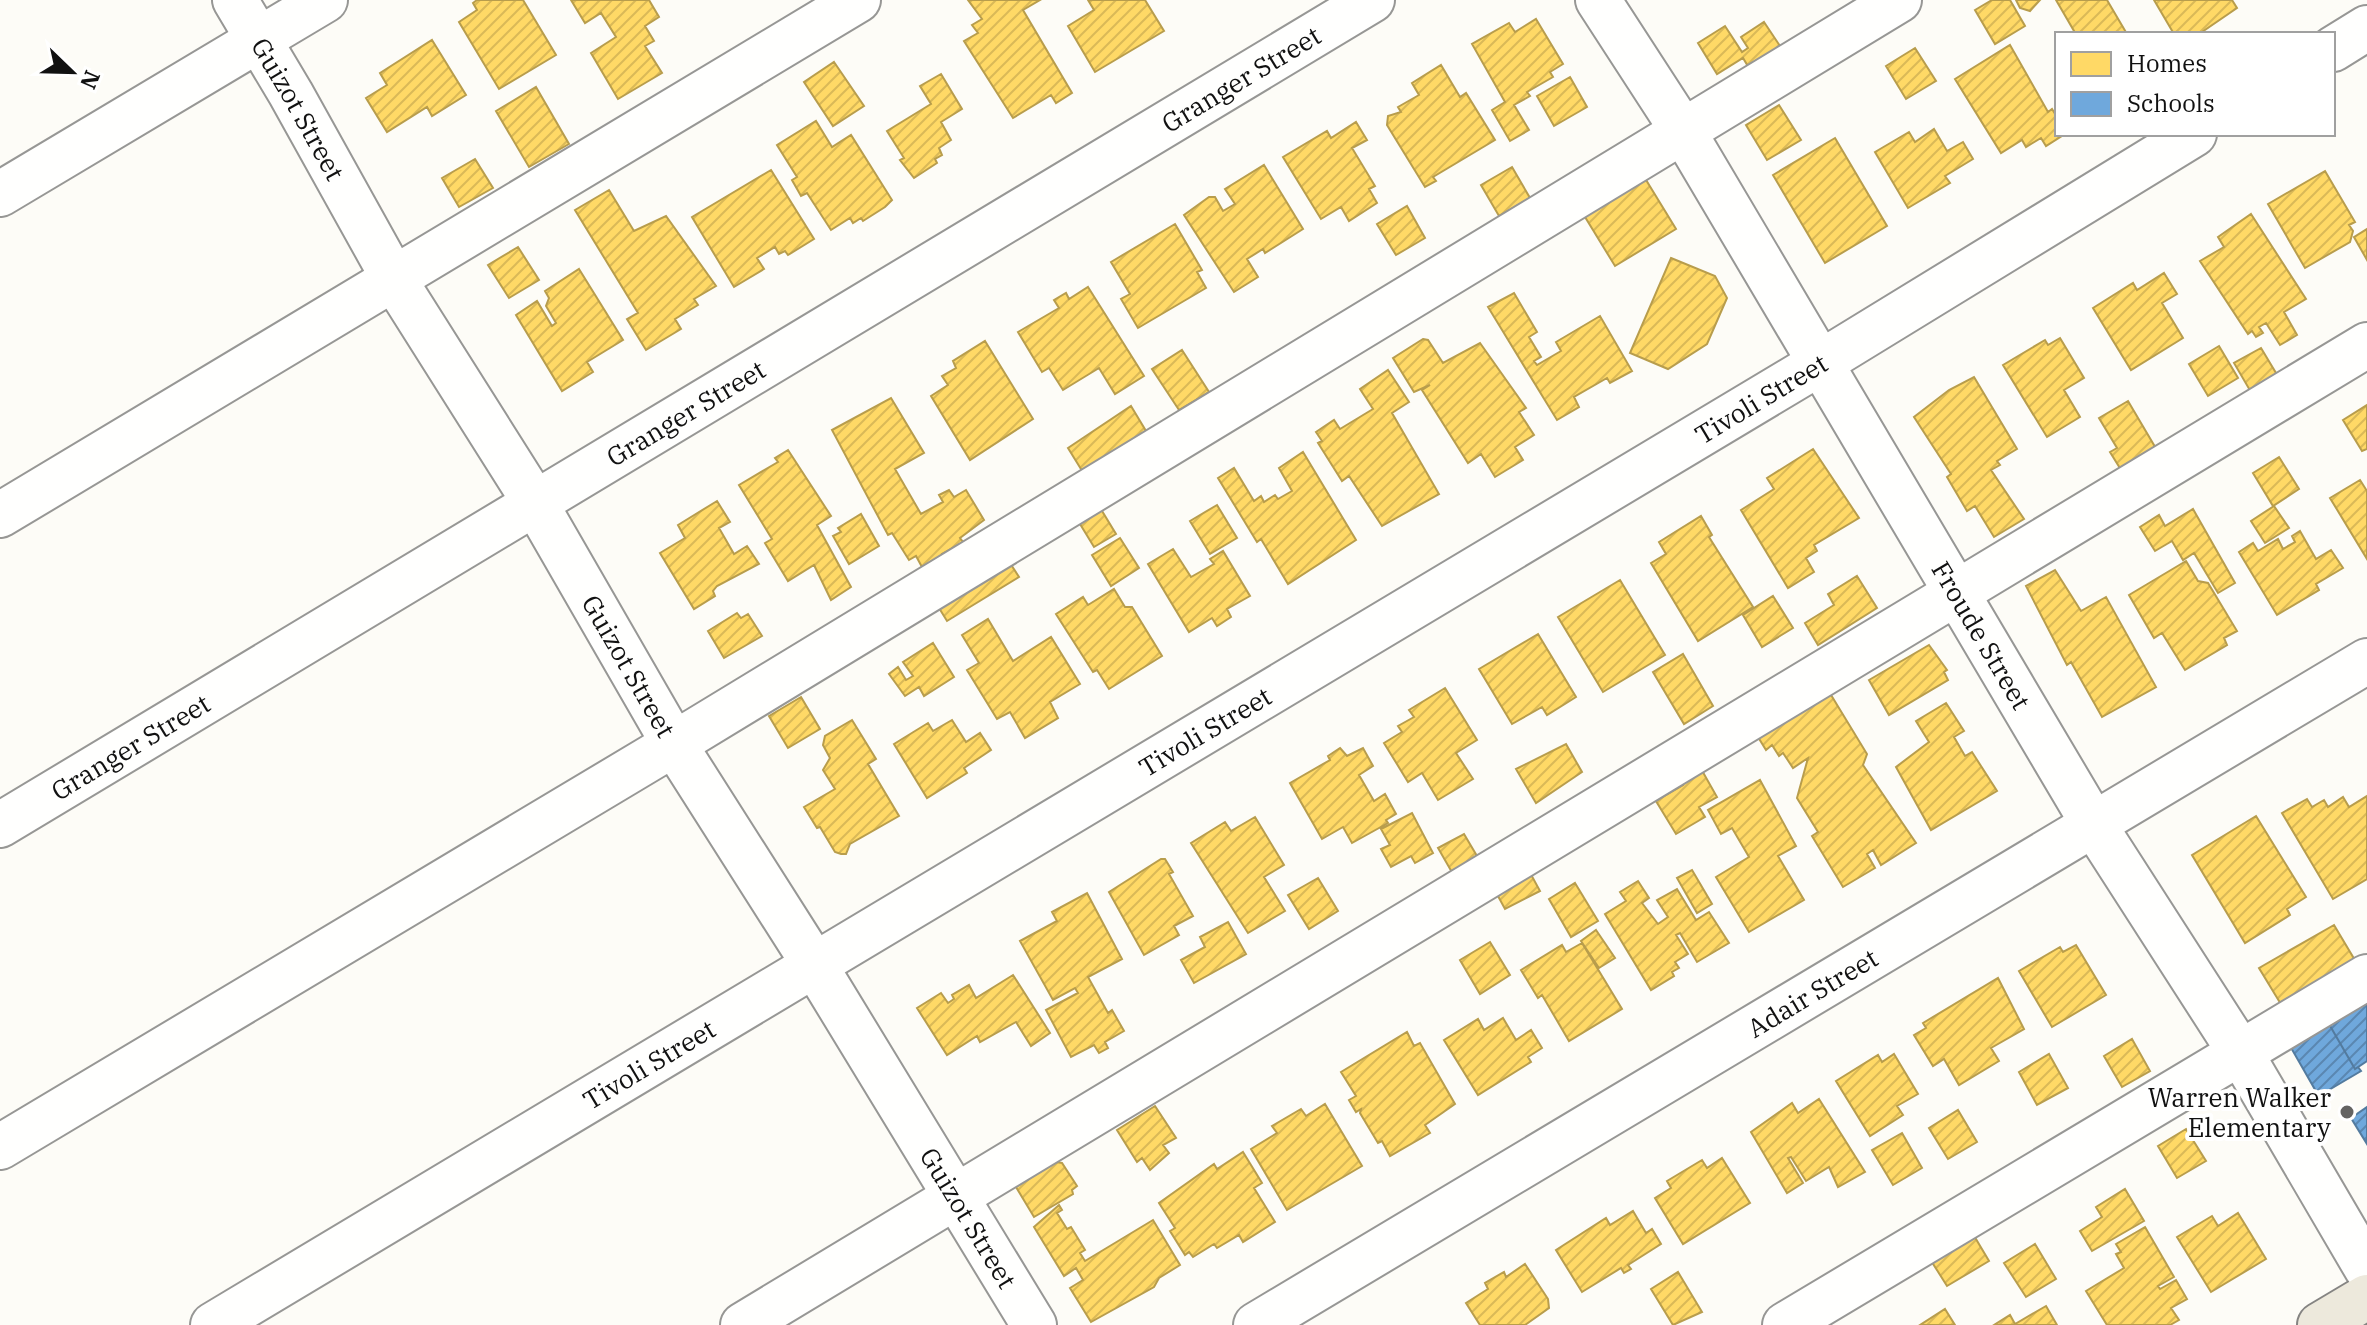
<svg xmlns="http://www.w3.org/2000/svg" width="2367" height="1325" viewBox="0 0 2367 1325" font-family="'IBM Plex Serif',serif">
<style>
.homes{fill:url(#homes-hatch);stroke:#b89d4c;stroke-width:2}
.schools{fill:url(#schools-hatch);stroke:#537b9f;stroke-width:2}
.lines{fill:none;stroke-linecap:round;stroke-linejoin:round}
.minor-casing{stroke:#979795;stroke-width:48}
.major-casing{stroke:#858482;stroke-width:48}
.minor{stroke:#fffffe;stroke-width:44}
.major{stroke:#ede9dc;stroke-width:44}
.poi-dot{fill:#646362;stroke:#fff;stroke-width:3}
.labels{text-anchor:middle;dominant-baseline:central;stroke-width:8;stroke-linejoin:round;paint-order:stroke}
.street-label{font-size:26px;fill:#111;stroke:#fff}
.poi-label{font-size:26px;fill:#111;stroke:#fff;text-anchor:end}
</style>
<defs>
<pattern id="homes-hatch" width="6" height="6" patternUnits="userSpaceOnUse" patternTransform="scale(2)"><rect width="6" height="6" fill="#ffd966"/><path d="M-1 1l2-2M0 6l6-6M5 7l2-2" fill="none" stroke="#dab957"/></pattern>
<pattern id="schools-hatch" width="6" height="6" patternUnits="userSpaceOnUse" patternTransform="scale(2)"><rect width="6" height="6" fill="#6fa8dc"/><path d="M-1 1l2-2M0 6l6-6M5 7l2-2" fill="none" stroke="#5a87b1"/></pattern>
</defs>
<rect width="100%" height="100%" fill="#fdfcf7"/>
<!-- homes -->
<path class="homes" d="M477 0H523L556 55 499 89 459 22 477 10 473 3Z
M571 0H649L659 17 645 26 654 41 645 46 662 73 618 99 591 53 616 37 601 13 585 23Z
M968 0H1040L1023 10 1072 93 1056 103 1051 95 1013 118 964 41 978 33 972 25 982 19Z
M1088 0H1145L1164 31 1095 72 1068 26 1094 10Z
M1992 0H2010L2025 26 1995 44 1975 10Z
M2016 0H2040L2030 11 2020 8Z
M2056 0H2107L2127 34H2069L2074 31Z
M2154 0H2232L2237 8 2199 34H2174Z
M1536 19 1563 64 1550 72 1553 77 1527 92 1530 96 1514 105 1529 130 1510 141 1492 110 1505 102 1472 44 1509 23 1515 32Z
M1764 22 1784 52 1752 73 1743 58 1717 74 1698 43 1725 26 1742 52 1748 48 1741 37Z
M432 40 466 95 432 116 427 107 387 132 366 98 387 85 380 73Z
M2010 45 2048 112 2052 109 2057 117V134H2065L2046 146 2041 138 2026 147 2022 140 2001 153 1955 79Z
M1915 48 1936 81 1906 99 1886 66Z
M834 62 864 106 833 126 804 82Z
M1441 65 1460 97 1466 93 1495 140 1433 177 1436 181 1425 187 1387 125 1388 116 1401 112 1398 107 1419 95 1412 83Z
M941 74 962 109 941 122 951 140 939 148 942 155 935 159 937 163 914 178 900 160 904 158 887 131 931 104 920 86Z
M1570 77 1587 107 1554 126 1537 96Z
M536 87 569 144 529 167 496 111Z
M1779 105 1801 140 1767 160 1746 125Z
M816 121 832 147 851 135 892 200 885 207 863 221 861 218 853 223 850 218 831 230 807 193 801 196 792 180 797 177 777 145Z
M1356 122 1367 140 1352 148 1375 186 1369 189 1377 203 1349 221 1341 207 1321 219 1283 157 1327 131 1331 138Z
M1934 129 1947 151 1963 142 1973 159 1945 176 1950 183 1908 208 1875 152 1909 132 1915 142Z
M1835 138 1887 226 1825 263 1773 175Z
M475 159 493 188 459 207 442 178Z
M1264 165 1303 229 1265 253 1263 249 1247 259 1258 277 1234 292 1184 215 1209 197H1215L1223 211 1235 204 1225 189Z
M1512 167 1530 198 1499 216 1481 185Z
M771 170 814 239 788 255 785 251 779 254 775 247 757 258 764 269 734 287 692 217Z
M2325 171 2355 222 2349 225 2353 231 2350 242 2305 268 2268 204Z
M1643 175 1676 229 1615 266 1582 212Z
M609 190 634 231 666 216 716 286 694 299 698 305 675 319 681 329 646 350 627 319 638 313 575 210Z
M1407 206 1425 238 1396 255 1377 224Z
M2251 214 2306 299 2284 312 2297 335 2280 345 2266 323 2259 327 2263 333 2256 337 2252 331 2248 334 2200 261 2224 247 2218 237Z
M1175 224 1202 270 1197 272 1206 288 1138 328 1121 299 1130 294 1111 262Z
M2367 229V260L2354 237Z
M518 247 539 280 509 298 488 265Z
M1671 258 1715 276 1727 298 1707 344 1668 369 1630 353Z
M579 269 623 340 587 362 593 372 562 391 516 315 537 301 552 326 556 323 546 306 549 298 545 291Z
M2164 273 2177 294 2162 303 2183 338 2131 370 2093 308 2133 283 2137 290Z
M1088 287 1144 376 1115 394 1099 368 1063 390 1049 368 1042 372 1018 332 1059 308 1054 300 1066 293 1069 299Z
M1514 293 1537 332 1529 337 1541 357 1534 361 1537 365 1561 351 1556 342 1600 316 1632 371 1610 383 1607 378 1574 397 1579 407 1557 420 1488 307Z
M2060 338 2084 378 2064 390 2080 417 2047 437 2003 365 2045 340 2048 345Z
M1423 339 1428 340 1443 363 1480 343 1526 408 1519 412 1534 435 1515 447 1523 460 1495 477 1481 454 1468 463 1422 390 1430 385 1414 392 1393 358Z
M985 341 1033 419 970 460 931 396 948 385 942 376 956 368 953 361Z
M2219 346 2238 378 2208 396 2189 364Z
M2261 348 2282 383 2255 399 2234 363Z
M1182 350 1209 392 1179 410 1152 369Z
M1388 370 1409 402 1392 413 1439 494 1382 526 1349 476 1342 481 1318 443 1322 441 1316 432 1334 420 1340 429 1373 409 1360 389Z
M1974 377 2017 449 1997 461 2000 465 1991 470 2024 519 1994 537 1975 506 1967 511 1947 477 1951 474 1914 417 1949 390Z
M891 398 924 453 895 469 921 514 943 502 939 495 949 490 954 497 966 490 984 520 960 538 963 542 942 554 944 558 923 569 916 556 909 560 892 533 888 535 832 430Z
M2128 401 2161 457 2126 478 2110 452 2117 448 2099 418Z
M2367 405V449L2362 451 2343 420Z
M1131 406 1149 436 1084 474 1068 448Z
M1813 449 1859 518 1814 545 1817 551 1806 558 1814 572 1788 588 1741 510 1774 489 1767 478Z
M788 450 831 516 817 525 851 587 831 600 814 565 788 581 765 543 772 539 739 485 778 462 775 458Z
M1303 452 1356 540 1288 584 1261 539 1257 542 1218 478 1234 468 1254 501 1261 496 1264 502 1275 495 1278 499 1292 491 1279 468Z
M2279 457 2299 489 2273 506 2253 473Z
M2360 480 2367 491V559L2330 498Z
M717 501 730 522 719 528 734 554 747 546 759 564 717 586 713 591 715 596 694 609 660 553 685 538 678 525Z
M1217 505 1237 538 1210 554 1190 521Z
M1099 506 1116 534 1094 547 1077 519Z
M2274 506 2289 528 2265 543 2251 521Z
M2193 509 2235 583 2218 593 2194 553 2183 560 2172 541 2155 551 2140 527 2159 515 2165 526Z
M861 514 879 546 849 564 833 536 841 532 838 528Z
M1701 516 1712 535 1709 537 1753 607 1698 641 1651 563 1666 554 1659 542Z
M2300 531 2316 559 2331 550 2343 568 2316 584 2319 590 2277 615 2239 552 2253 543 2258 551 2278 539 2283 549 2295 542 2292 536Z
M1120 538 1139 568 1111 586 1092 555Z
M1173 549 1191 577 1214 564 1210 559 1223 551 1250 596 1227 609 1231 617 1217 626 1212 618 1189 632 1148 564Z
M1008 560 1019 577 947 621 936 603Z
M2186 561 2198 581 2208 583 2237 631 2224 638 2227 645 2185 670 2162 633 2154 638 2129 595Z
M2055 570 2081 611 2106 597 2156 687 2102 717 2071 662 2067 665 2026 586Z
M1857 576 1877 608 1818 645 1805 623 1834 605 1828 594Z
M1620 580 1665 655 1603 692 1558 617Z
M1114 589 1125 607H1132L1162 656 1109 689 1097 670 1093 672 1056 614 1083 597 1088 605Z
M1773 596 1793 628 1762 647 1743 615Z
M737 613 741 618 748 614 762 636 724 658 708 631Z
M988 619 1013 661 1051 637 1080 684 1050 702 1058 718 1025 738 1010 712 997 719 967 670 979 663 962 635Z
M1538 634 1576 697 1547 715 1542 707 1512 724 1479 669Z
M933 643 954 677 924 696 919 687 905 696 889 674 898 667 906 680 913 676 903 662Z
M1929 645 1947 670 1944 672 1948 680 1889 715 1869 680Z
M1683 654 1713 706 1684 724 1653 672Z
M1445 688 1477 740 1456 753 1473 779 1438 800 1422 773 1408 782 1384 743 1402 732 1398 726 1414 717 1409 710Z
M1828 690 1867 754 1863 765 1916 843 1881 865 1873 850 1867 854 1875 868 1843 887 1812 836 1818 832 1797 798 1808 758 1793 768 1783 753 1779 756 1772 745 1766 750 1758 737Z
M801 697 820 729 788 748 769 716Z
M1946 703 1964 731 1954 737 1965 756 1972 752 1997 791 1931 830 1896 767 1929 742 1916 721Z
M852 720 876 759 868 764 899 816 850 844 846 854H841L835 852 820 827 817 828 804 807 835 789 823 770 830 758 823 745 825 736Z
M952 720 966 742 980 733 991 750 964 768 967 773 927 798 894 744 928 723 933 731Z
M1566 744 1582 772 1536 803 1516 769Z
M1340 748 1347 756 1363 748 1373 766 1359 775 1374 801 1385 794 1396 814 1386 820 1388 823 1352 843 1343 827 1322 839 1290 783 1330 760 1328 756Z
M1700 767 1717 797 1699 807 1705 817 1676 834 1656 801 1683 785 1680 779Z
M1760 780 1796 846 1778 856 1804 900 1749 932 1716 877 1749 857 1732 828 1721 834 1708 810Z
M2367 796V879L2333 899 2282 813 2307 799 2312 807 2324 800 2328 807 2343 797 2349 807Z
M1412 813 1433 853 1415 863 1411 856 1391 867 1381 849 1390 845 1381 829Z
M2256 816 2306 897 2287 909 2290 915 2245 943 2192 855Z
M1255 817 1284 865 1264 877 1285 911 1248 933 1191 843 1225 822 1231 831Z
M1464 834 1477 856 1453 874 1438 848Z
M1161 859H1165L1173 872 1169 874 1193 916 1174 926 1179 935 1144 955 1109 892Z
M1528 869 1540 891 1505 909 1493 887Z
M1692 870 1712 904 1697 913 1677 878Z
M1318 878 1338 911 1309 929 1288 895Z
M1638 881 1649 898 1642 903 1658 924 1668 917 1657 900 1677 889 1696 920 1709 912 1729 943 1697 962 1680 933 1676 935 1688 954 1675 962 1679 968 1672 972 1674 976 1651 990 1605 914 1626 901 1620 892Z
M1575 883 1598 921 1571 937 1549 899Z
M1087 893 1122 959 1088 977 1108 1013 1112 1010 1124 1031 1105 1042 1108 1048 1099 1053 1094 1045 1071 1057 1046 1010 1078 993 1075 988 1053 1000 1020 941 1057 921 1052 912Z
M1228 922 1246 954 1194 983 1181 960 1205 947 1200 937Z
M2334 925 2356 962 2282 1006 2259 968Z
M1596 930 1615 958 1599 968 1581 941Z
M1490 942 1510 975 1480 994 1460 960Z
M1582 943 1622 1009 1569 1041 1542 995 1538 998 1521 970 1562 945 1566 952Z
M2076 945 2106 995 2052 1027 2019 971 2060 947 2063 952Z
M1013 975 1050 1033 1031 1046 1016 1022 980 1042 977 1036 947 1055 917 1008 941 993 948 1003 954 999 952 995 969 985 976 998Z
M1998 978 2024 1029 1991 1048 1999 1061 1959 1085 1944 1059 1933 1066 1914 1035 1926 1028 1923 1023Z
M1503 1018 1516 1040 1531 1030 1542 1048 1528 1057 1531 1062 1478 1095 1444 1040 1478 1019 1484 1030Z
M1407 1032 1414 1046 1420 1043 1455 1104 1425 1125 1430 1133 1390 1156 1382 1141 1378 1143 1360 1113 1361 1109 1356 1112 1349 1100 1356 1096 1341 1072Z
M2132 1039 2150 1071 2122 1087 2104 1056Z
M1894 1054 1918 1094 1897 1106 1903 1115 1870 1136 1836 1081 1878 1055 1882 1062Z
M2049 1054 2068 1088 2037 1105 2019 1072Z
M1819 1099 1865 1172 1838 1187 1829 1167 1806 1181 1791 1157 1788 1158 1803 1183 1787 1193 1751 1132 1792 1103 1798 1113Z
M1325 1104 1362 1166 1287 1210 1251 1149 1277 1133 1272 1126 1301 1109 1306 1116Z
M1155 1106 1176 1138 1163 1145 1169 1153 1150 1170 1142 1158 1137 1162 1117 1130Z
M1958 1110 1977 1142 1948 1159 1929 1128Z
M2186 1129 2206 1161 2177 1178 2158 1146Z
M1902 1133 1922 1168 1893 1185 1872 1150Z
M1243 1152 1262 1183 1254 1188 1275 1222 1243 1242 1239 1235 1217 1248 1214 1244 1193 1257 1189 1252 1185 1255 1170 1231 1175 1228 1159 1203 1214 1164 1217 1169Z
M1722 1158 1750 1203 1683 1244 1655 1198 1671 1188 1667 1181 1702 1160 1707 1168Z
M1056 1162 1062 1163 1077 1186 1072 1190 1073 1194 1034 1217 1016 1187Z
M2125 1189 2144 1221 2092 1251 2080 1231 2102 1217 2096 1207Z
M1059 1205 1062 1210 1057 1213 1067 1229 1071 1227 1085 1250 1080 1253 1085 1261 1153 1220 1180 1265 1159 1278 1154 1287 1091 1322 1070 1288 1083 1280 1076 1268 1064 1276 1034 1227Z
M1633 1211 1646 1233 1652 1229 1661 1244 1628 1265 1631 1269 1624 1273 1621 1268 1582 1292 1556 1250 1606 1218 1610 1225Z
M2238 1213 2266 1259 2211 1292 2177 1237 2212 1216 2218 1226Z
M2145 1227 2174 1277 2158 1286 2160 1289 2176 1280 2187 1299 2171 1308 2179 1320 2170 1325H2107L2086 1291 2124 1268 2116 1254 2121 1252 2116 1244Z
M1973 1234 1989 1261 1947 1286 1930 1259Z
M2035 1244 2056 1279 2026 1297 2004 1263Z
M1525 1264 1548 1299 1549 1308 1525 1325H1480L1466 1303 1488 1289 1485 1283 1504 1272 1506 1277Z
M1678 1272 1702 1312 1673 1325 1651 1289Z
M2046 1306 2057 1325H1994L2010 1315 2015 1324Z
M1945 1309 1955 1325H1920Z"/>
<!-- schools -->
<path class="schools" d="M2367 1001V1061L2355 1069 2329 1024Z
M2329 1024 2355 1069 2358 1067 2361 1071 2322 1094 2317 1093 2290 1046Z
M2367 1107V1144L2351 1118Z"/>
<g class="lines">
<defs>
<g id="minor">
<path id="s1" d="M235 0 291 94 395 281 534 501 674 744 814 964 1034 1325"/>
<path id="s2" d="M1598 0 1683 131 2094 825 2240 1052 2367 1269"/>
<path d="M2333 49 2367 28"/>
<path d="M0 194 325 0"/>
<path d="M0 515 858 0"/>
<path id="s3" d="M0 825 1372 0"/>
<path d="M0 1147 674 744 1899 0"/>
<path id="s4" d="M213 1325 1820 363 2194 134"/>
<path d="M743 1325 2367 345"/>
<path id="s5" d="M1256 1325 2367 661"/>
<path d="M1785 1325 2367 977"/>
</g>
<path id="major" d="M2320 1325 2367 1297"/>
</defs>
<!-- minor casing -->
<use href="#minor" class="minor-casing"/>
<!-- major casing -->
<use href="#major" class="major-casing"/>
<!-- minor -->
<use href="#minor" class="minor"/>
<!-- major -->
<use href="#major" class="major"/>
</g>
<!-- markers -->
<circle class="poi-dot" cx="2347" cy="1112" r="8"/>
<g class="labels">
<!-- street labels -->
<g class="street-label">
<text stroke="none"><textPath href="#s3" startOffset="1448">Granger Street</textPath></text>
<text stroke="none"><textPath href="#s1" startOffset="126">Guizot Street</textPath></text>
<text stroke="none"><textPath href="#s4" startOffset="1804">Tivoli Street</textPath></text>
<text stroke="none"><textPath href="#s3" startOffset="800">Granger Street</textPath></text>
<text stroke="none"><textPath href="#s2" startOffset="742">Froude Street</textPath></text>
<text stroke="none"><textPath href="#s1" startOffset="774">Guizot Street</textPath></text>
<text stroke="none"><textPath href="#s4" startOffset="1156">Tivoli Street</textPath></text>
<text stroke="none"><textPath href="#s3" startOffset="152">Granger Street</textPath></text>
<text stroke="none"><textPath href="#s5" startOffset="648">Adair Street</textPath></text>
<text stroke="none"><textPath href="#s4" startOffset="508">Tivoli Street</textPath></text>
<text stroke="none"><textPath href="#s1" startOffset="1422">Guizot Street</textPath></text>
</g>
<!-- poi labels -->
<g class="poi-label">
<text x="2331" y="1097">Warren Walker<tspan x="2331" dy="30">Elementary</tspan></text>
</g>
</g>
<!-- legend -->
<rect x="2055" y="32" width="280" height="104" fill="#ffffff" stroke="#a0a0a0" stroke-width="2"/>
<rect x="2071" y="52" width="40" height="24" fill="#ffd966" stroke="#a0a0a0" stroke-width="2"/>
<text x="2127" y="72" font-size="24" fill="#111111">Homes</text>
<rect x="2071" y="92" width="40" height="24" fill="#6fa8dc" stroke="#a0a0a0" stroke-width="2"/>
<text x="2127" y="112" font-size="24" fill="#111111">Schools</text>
<!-- north arrow -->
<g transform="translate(72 72) rotate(113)" stroke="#ffffff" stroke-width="6" paint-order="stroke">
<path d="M0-6L14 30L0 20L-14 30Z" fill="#111111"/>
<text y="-12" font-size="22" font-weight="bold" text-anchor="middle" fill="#111111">N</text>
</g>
</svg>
